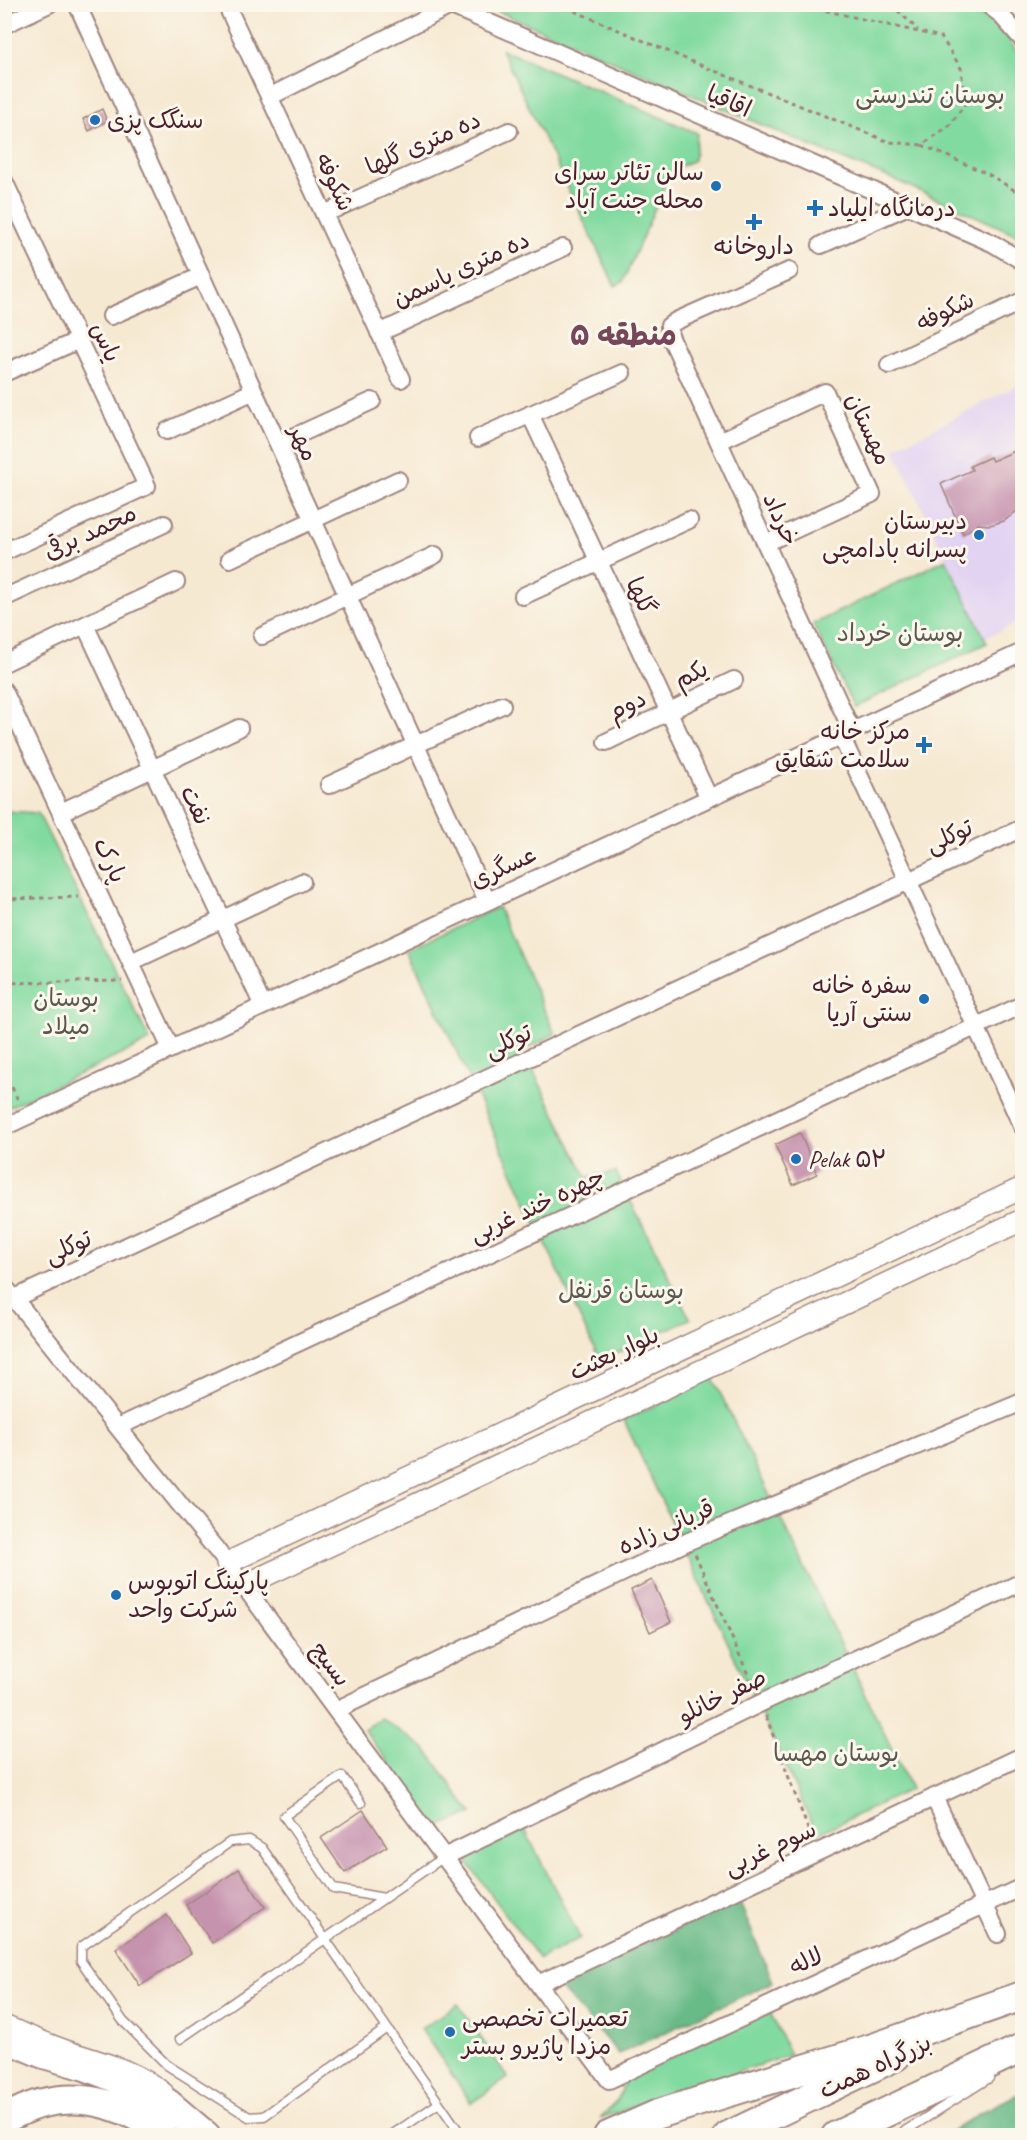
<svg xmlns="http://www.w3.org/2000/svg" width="1027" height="2140" viewBox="0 0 1027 2140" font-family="Caveat,'Playpen Sans Arabic',sans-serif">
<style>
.built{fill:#e3d3f3}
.green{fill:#81da9f;stroke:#667c65;stroke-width:1.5}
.forest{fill:#68ba86;stroke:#596c58;stroke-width:1.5}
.building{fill:#c693af}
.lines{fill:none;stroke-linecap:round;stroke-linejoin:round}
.service-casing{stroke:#a0847e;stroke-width:11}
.minor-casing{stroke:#a0847e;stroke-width:20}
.tertiary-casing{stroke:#a0847e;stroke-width:24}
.trunk-casing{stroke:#a0847e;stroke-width:32}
.path{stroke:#a0847e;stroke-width:3;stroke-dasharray:4.5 4.5;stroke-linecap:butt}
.service{stroke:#fff;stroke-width:8}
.minor{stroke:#fff;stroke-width:16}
.tertiary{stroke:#fff;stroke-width:21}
.trunk{stroke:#fff;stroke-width:28}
.poi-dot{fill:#1f6fb2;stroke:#fbf7ec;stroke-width:2}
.labels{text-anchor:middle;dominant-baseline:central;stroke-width:6;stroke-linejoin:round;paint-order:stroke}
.park-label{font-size:24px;fill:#5a574e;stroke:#fbf7ec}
.street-label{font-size:24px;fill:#4a1f2b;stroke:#fbf7ec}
.poi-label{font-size:24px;fill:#4a1f2b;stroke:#fbf7ec;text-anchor:start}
.district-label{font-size:30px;font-weight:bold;fill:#754859;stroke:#fbf7ec}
</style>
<rect width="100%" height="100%" fill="#fbf7ec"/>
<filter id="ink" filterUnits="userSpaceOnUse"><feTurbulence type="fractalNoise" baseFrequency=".0167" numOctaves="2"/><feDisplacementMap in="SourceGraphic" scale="12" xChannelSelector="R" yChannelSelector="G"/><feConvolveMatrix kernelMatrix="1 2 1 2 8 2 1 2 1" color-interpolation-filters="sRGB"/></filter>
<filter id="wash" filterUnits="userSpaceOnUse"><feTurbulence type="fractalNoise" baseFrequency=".008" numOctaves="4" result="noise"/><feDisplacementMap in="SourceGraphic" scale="24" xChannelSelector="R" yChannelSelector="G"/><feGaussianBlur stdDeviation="1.35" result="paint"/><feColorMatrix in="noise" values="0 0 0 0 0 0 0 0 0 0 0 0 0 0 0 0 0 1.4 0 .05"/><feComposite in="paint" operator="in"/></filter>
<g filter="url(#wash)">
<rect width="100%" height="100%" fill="#f6e9d2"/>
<!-- built -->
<path class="built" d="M1022 383V621L985 638 894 449Z"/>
<!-- green -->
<path class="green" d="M483 5H969L994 18 1000 23 1022 62V237L895 180 818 149Z
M501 49 697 133 694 160 675 169 676 175 668 178 623 282 615 286Z
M946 559 987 643 854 707 813 624Z
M4 811 38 813 150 1041 5 1109Z
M498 907 555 1034 523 1051 587 1177 616 1172 690 1319 600 1361 409 949Z
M713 1378 911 1789 817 1834 624 1420Z
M381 1718 426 1749 465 1805 473 1813 437 1827 364 1730Z
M524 1828 580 1938 539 1959 467 1862 473 1849Z
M458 2004 508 2078 471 2103 421 2029Z
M769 2010 790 2055 600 2118 618 2100 627 2076Z"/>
<!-- forest -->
<path class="forest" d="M739 1901 773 1982 619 2054 561 1989 565 1980Z
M1022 2092V2135H945L982 2112Z"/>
<g id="blocks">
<!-- building -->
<path class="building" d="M102 109 107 121 89 131 83 119Z
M1022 448V507L1004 521 990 525 978 524 963 534 941 484 972 470 970 466 990 457 992 461Z
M800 1133 817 1174 793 1185 775 1145Z
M652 1580 671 1622 650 1632 631 1590Z
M363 1810 387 1846 345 1873 321 1838Z
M239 1869 265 1907 212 1943 186 1905Z
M167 1915 191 1953 140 1986 116 1949Z"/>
</g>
</g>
<g filter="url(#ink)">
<use href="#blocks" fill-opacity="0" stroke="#a0847e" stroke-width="1.5"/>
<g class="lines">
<defs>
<path id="service" d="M361 1803 342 1776 284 1816 334 1889 384 1898
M4 2019C27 2029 50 2039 74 2047 108 2058 140 2066 168 2089
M387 2028 264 2116 249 2117 167 2065 123 2021 81 1961V1947L230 1842 249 1840 262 1848 462 2136
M180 2039 444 1857
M390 2136 439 2103
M897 2136 989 2078"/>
<path id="minor" d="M77 4 487 901
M226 4 401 379
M447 4 908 206 992 243 1022 261
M987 4 999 13 1022 39
M4 25 49 4
M269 97 450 6
M4 181 147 486 4 552
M324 214 509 131
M821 245 908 206
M789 271 676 321 669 326 670 336 852 731
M111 316 201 276
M379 333 563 248
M889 365 1022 301
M4 373 79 340
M530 414 709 798
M167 431 254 391
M478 438 622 373
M720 441 825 392 872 494 766 543
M278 444 372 401
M230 559 398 480
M523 596 689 520
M4 598 164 524
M85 625 263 1006
M262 636 435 555
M4 663 176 582
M4 691 171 1049
M841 736 1022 1126
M606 742 734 680
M329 785 502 705
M61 812 239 728
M131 962 302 882
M4 1127 1022 652
M4 1286 227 1563 609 2080 1022 1887
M15 1298 1022 828
M118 1427 1022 1005
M336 1710 689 1541 1022 1402
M934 1797 998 1934
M444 1857 761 1703 1022 1582
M538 1984 1022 1756"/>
<path id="tertiary" d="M227 1563 1022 1188
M243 1586 1022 1220"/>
<path id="trunk" d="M4 2037 44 2054 85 2066 134 2085 167 2103 206 2136
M4 2119C17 2113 29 2106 43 2103 84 2093 133 2106 163 2136
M608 2136 658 2114 870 2049 1022 1996
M728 2136 896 2056
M836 2136 1022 2048"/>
</defs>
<!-- service casing -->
<use href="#service" class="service-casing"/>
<!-- minor casing -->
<use href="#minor" class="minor-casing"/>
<!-- tertiary casing -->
<use href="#tertiary" class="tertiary-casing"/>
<!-- trunk casing -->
<use href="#trunk" class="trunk-casing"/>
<!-- path -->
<path class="path" d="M558 4 700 65 889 142 922 145 949 126 965 104 961 68 941 37 814 8 806 4
M891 4 918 30
M922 145 990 175 1022 195
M4 899 79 897
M4 983 122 981
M4 1071 19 1102
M695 1554 754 1688
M766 1716 812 1840"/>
<!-- service -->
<use href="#service" class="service"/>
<!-- minor -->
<use href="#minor" class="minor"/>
<!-- tertiary -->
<use href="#tertiary" class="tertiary"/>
<!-- trunk -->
<use href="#trunk" class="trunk"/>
</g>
</g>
<!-- markers -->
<g class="poi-dot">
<circle cx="95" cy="120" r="6"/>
<circle cx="716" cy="186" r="6"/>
<path d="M812 199h6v6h6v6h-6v6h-6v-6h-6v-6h6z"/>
<path d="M751 213h6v6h6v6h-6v6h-6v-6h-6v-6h6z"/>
<circle cx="979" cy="535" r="6"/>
<path d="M921 736h6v6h6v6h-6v6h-6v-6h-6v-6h6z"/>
<circle cx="924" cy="999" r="6"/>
<circle cx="796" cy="1159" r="6"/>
<circle cx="116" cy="1595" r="6"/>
<circle cx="450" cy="2032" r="6"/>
</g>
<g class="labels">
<!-- park labels -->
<g class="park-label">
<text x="930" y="95">بوستان تندرستی</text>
<text x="900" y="633">بوستان خرداد</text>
<text x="66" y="998">بوستان<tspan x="66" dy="28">میلاد</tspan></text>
<text x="621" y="1290">بوستان قرنفل</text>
<text x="836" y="1753">بوستان مهسا</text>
</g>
<!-- street labels -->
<g class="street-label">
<text transform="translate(729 101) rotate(24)">اقاقیا</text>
<text transform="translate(423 143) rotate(-24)">ده متری گلها</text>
<text transform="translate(335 182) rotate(65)">شکوفه</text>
<text transform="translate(461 269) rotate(-25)">ده متری یاسمن</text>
<text transform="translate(945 311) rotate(-26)">شکوفه</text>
<text transform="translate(106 342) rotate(65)">یاس</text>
<text transform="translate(869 429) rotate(65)">مهستان</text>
<text transform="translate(304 443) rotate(65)">مهر</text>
<text transform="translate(781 519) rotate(66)">خرداد</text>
<text transform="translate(90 532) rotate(-25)">محمد برقی</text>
<text transform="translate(641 596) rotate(65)">گلها</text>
<text transform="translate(691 674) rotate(-26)">یکم</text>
<text transform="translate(627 705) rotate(-26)">دوم</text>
<text transform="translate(196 805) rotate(65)">نفت</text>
<text transform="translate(949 836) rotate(-25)">توکلی</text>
<text transform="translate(110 860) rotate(65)">پارک</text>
<text transform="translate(503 867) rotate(-25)">عسگری</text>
<text transform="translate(508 1041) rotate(-25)">توکلی</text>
<text transform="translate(537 1205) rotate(-25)">چهره خند غربی</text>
<text transform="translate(68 1247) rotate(-25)">توکلی</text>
<text transform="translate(614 1353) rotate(-25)">بلوار بعثت</text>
<text transform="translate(666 1527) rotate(-24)">قربانی زاده</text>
<text transform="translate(331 1664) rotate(53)">بسیج</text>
<text transform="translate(722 1696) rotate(-26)">صفر خانلو</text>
<text transform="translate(770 1848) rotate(-25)">سوم غربی</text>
<text transform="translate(806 1961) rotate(-25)">لاله</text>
<text transform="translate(875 2066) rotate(-25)">بزرگراه همت</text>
</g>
<!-- poi labels -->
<g class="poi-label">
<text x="107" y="120">سنگک پزی</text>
<text x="704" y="172" text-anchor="end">سالن تئاتر سرای<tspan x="704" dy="28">محله جنت آباد</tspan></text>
<text x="828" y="208">درمانگاه ایلیاد</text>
<text x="754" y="246" text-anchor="middle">داروخانه</text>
<text x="967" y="521" text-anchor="end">دبیرستان<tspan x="967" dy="28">پسرانه بادامچی</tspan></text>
<text x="910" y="731" text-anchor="end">مرکز خانه<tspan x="910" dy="28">سلامت شقایق</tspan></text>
<text x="912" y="985" text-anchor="end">سفره خانه<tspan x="912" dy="28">سنتی آریا</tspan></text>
<text x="808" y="1159">Pelak ۵۲</text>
<text x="128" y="1581">پارکینگ اتوبوس<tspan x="128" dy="28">شرکت واحد</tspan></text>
<text x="462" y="2018">تعمیرات تخصصی<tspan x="462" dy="28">مزدا پاژیرو بستر</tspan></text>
</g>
<!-- district labels -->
<g class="district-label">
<text x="623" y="335">منطقه ۵</text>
</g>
</g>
<!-- margin -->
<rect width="1027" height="2140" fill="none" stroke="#fbf7ec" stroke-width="24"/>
</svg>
